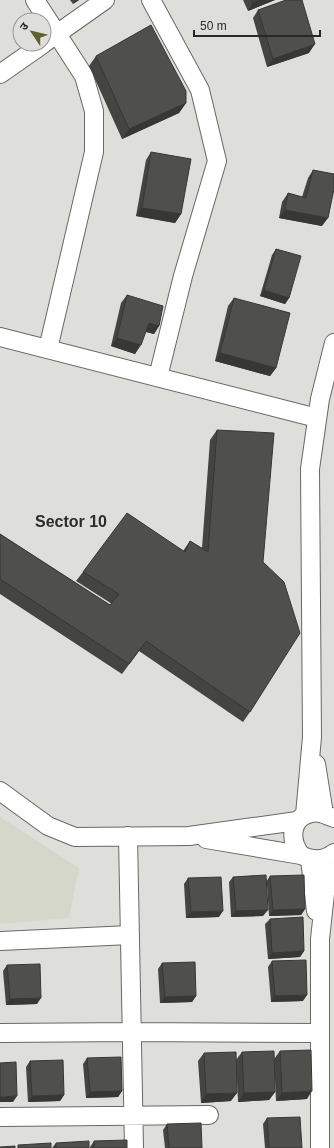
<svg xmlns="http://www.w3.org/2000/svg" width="334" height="1148" viewBox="0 0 334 1148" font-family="Arial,'Noto Sans Devanagari',sans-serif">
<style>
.built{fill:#d5d7cb}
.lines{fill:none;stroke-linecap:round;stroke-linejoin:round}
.minor-casing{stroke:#686864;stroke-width:20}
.minor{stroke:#fff;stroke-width:18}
.wall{fill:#444441}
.shaded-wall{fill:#373735}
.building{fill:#4f4f4c;stroke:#373735}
.labels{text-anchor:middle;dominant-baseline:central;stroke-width:4;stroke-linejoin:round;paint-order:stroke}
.district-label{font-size:16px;font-weight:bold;fill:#2c2d29;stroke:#dedfdb}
</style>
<rect width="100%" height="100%" fill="#dedfdb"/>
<!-- built -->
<path class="built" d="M0 817 79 868 69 918 2 924 0 923Z"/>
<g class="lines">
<defs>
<path id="minor" d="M35 0 84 76 94 111V152L48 349
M151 0 200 90 217 161 183 276 158 377
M44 43 105 0
M0 74 43 44
M0 337 317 418
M316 764 324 814
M0 791 48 826 75 837 189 836 297 821
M305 815 312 737 310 469 320 399 334 343
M128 836 134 1148
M206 839 301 855C313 861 323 861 334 853
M301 855C289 840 290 817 312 813 320 811 327 816 334 818
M310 859 316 911
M0 941 130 935
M0 1033 132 1032 319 1033
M0 1117 209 1115
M320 1148V939L329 857"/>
</defs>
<!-- minor casing -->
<use href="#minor" class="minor-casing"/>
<!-- minor -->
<use href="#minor" class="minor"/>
</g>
<!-- wall -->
<path class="wall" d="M70 0H79L73 4Z
M243 0H275L248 11Z
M258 10 309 53 267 67 253 18Z
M96 56 186 103 179 113 122 139 89 66Z
M151 152 181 214 175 223 136 216 146 160Z
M313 170 322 226 279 218 282 202 288 193 302 197 308 178Z
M276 249 289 298 285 304 260 296 272 255Z
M127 295 159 326 154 334 146 332 135 354 111 346 121 303Z
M234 298 276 368 270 376 215 361 228 306Z
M217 430 250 712 243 722 139 651 122 674 0 594V534L110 605 112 604 76 581 83 572 183 551 190 541 202 548 210 440Z
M270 876 305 909 301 915 269 916 267 885 263 916 231 917 229 882 233 877 266 882Z
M188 878 219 917 186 918 184 884Z
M270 919 304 951 300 957 268 959 265 924Z
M272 961 303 1001 271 1002 268 967Z
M162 963 196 996 192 1002 160 1003 158 969Z
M7 965 37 1004 6 1005 3 971Z
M280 1051 307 1099 276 1101 274 1059Z
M242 1052 275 1092 269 1100 238 1102 236 1060Z
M204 1053 231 1101 201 1103 198 1061Z
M87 1058 122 1091 118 1097 86 1098 83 1064Z
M30 1061 64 1095 60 1101 28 1102 26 1067Z
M267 1118 302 1148H265L263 1124Z
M167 1124 202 1148H165L163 1130Z
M94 1141 127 1148H90V1147Z
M56 1143 89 1148H52Z"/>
<!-- shaded-wall -->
<path class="shaded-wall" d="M76 0H79L73 4Z
M260 0H275L248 11 253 3Z
M315 44 309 53 267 67 273 59Z
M186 103 179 113 122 139 129 129Z
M142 208 181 214 175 223 136 216Z
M285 210 328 218 322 226 279 218Z
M264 290 289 298 285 304 260 296Z
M149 323 159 326 154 334 143 331Z
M117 338 141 345 135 354 111 346Z
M220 353 276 368 270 376 215 361Z
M305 909 301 915 269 916 273 910Z
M268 910 263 916 231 917 236 911Z
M223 911 219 917 186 918 191 912Z
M304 951 300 957 268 959 272 953Z
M307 995 303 1001 271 1002 275 996Z
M196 996 192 1002 160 1003 165 997Z
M41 998 37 1004 6 1005 10 999Z
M122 1091 118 1097 86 1098 90 1092Z
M312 1091 307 1099 276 1101 282 1093Z
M275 1092 269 1100 238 1102 244 1093Z
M237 1093 231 1101 201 1103 206 1094Z
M64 1095 60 1101 28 1102 32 1096Z
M17 1096 13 1102H0V1097Z"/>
<!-- building -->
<path class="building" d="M252 0H260L253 3Z
M286 0H302L315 44 273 59 258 10Z
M151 25 186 91V103L129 129 96 56Z
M151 152 191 159 181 214 142 208Z
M313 170 334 174V189L328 218 285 210 288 193 306 198Z
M276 249 301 256 289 298 264 290Z
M127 295 163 306 159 326 149 323 141 345 117 338Z
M234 298 290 313 276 368 220 353Z
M217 430 274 433 263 562 284 582 300 633 250 712 146 641 129 664 0 579V534L110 605 119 594 83 572 127 513 185 552 190 541 208 552Z
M266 875 268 910 236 911 233 877Z
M304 875 305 909 273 910 270 876Z
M221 877 223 911 191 912 188 878Z
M303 917 304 951 272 953 270 919Z
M306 960 307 995 275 996 272 961Z
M195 962 196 996 165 997 162 963Z
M40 964 41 998 10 999 7 965Z
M311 1050 312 1091 282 1093 280 1051Z
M274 1051 275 1092 244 1093 242 1052Z
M236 1052 237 1093 206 1094 204 1053Z
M121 1057 122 1091 90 1092 87 1058Z
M63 1060 64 1095 32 1096 30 1061Z
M16 1062 17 1096 0 1097V1063Z
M300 1117 302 1148H269L267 1118Z
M201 1123 202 1148H169L167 1124Z
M127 1140V1148H94V1141Z
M89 1141V1148H56V1143Z
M51 1143V1148H18V1145Z
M15 1146V1148H0V1147Z"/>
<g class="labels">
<!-- district labels -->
<g class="district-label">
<text x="71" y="521">Sector 10</text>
</g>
</g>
<!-- north arrow -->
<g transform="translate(32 32) rotate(305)"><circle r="19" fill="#dedfdb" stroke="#959693"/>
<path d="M0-3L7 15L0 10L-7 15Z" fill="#5c612f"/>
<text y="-6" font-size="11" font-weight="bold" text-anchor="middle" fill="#282927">उ</text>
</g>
<!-- scale -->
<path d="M194 30v6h126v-6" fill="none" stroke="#282927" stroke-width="2"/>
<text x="200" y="30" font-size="12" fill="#282927" stroke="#dedfdb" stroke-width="3" paint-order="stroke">50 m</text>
</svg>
